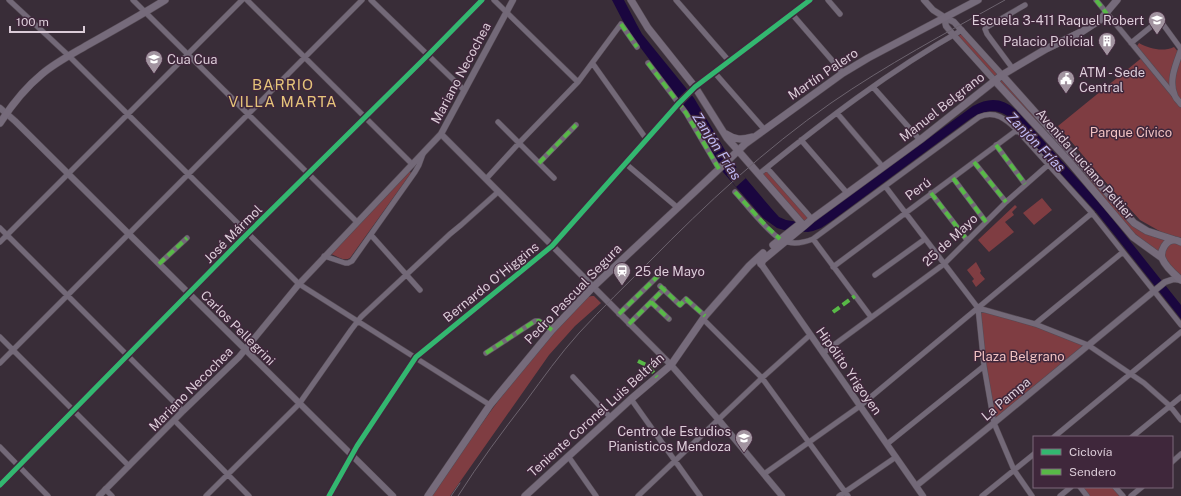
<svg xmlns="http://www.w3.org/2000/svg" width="1181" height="496" viewBox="0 0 1181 496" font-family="'Public Sans',sans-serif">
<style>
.green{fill:#7f3d42}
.water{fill:#1a063f}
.pier{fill:#392d38}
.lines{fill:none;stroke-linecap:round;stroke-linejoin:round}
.minor-casing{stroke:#554a54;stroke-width:6}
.tertiary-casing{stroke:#554a54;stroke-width:7}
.secondary-casing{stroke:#554a54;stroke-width:8}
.minor{stroke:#736978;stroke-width:5}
.tertiary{stroke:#736978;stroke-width:6}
.secondary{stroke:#766b7b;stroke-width:7}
.tram{stroke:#6c636e;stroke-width:1}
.quiet{stroke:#58b947;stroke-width:4;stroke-dasharray:8 4;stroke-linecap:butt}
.cycleway-casing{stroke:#3f273b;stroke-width:8}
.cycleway{stroke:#33b770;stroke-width:5}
.labels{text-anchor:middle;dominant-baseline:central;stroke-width:3;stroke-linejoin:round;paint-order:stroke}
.poi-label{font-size:13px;fill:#dbccd8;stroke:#3f273b;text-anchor:end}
.street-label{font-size:13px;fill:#dbccd8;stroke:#3f273b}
.park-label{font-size:13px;fill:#f1c2c2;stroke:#3f273b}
.water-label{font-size:14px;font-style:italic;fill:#c0bbf5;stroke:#3f273b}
.quarter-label{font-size:15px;letter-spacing:1px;fill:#e5c47a;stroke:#3f273b}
</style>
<rect width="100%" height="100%" fill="#392d38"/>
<!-- green -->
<path class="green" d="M962 34 1133 224 1181 243V279L1163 258 1132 231 956 37Z
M1139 43C1150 49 1163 52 1174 47L1181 55V238L1163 233 1140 220 1109 186 1058 126 1144 56 1137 46Z
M767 168 812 219 804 226 759 174Z
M409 171 411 173 350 258C344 262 337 256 331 254Z
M1042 198 1052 210 1034 225 1023 213Z
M1015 205 1017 207 1012 212 1014 215 1005 222 1014 232 989 252 978 240Z
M976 262 981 271 980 273 985 279 976 287 972 281 974 279 967 270Z
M592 296H594L601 303 575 326 549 355 450 496H432C467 444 503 391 543 344 557 327 573 312 587 297Z
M980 310 1034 325 1086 345 995 421 985 368Z
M1080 487H1115L1123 496H1087Z"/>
<!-- water -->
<path class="water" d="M612 0H624L637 25 642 34 694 98 732 162 771 208 779 217 786 220 798 222 815 221 973 106C989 97 1003 98 1016 110L1103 207 1181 305V319L1097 213 1012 120C999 107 985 110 970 119L833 220 821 228 813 231 808 232 787 231 777 228 763 218 723 172 688 111 634 39 625 25Z"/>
<!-- pier -->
<path class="pier" d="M737 167 746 178 736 187 727 175Z"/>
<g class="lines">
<defs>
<path id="minor" d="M9 0 69 56 299 284 490 405
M133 0 357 222
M247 0 412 164
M371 0 464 90
M494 0 578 82
M676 0 729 61
M828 0 840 14
M1096 0 1174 95
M792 14 843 73
M1131 43 1158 21 1162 23 1181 49
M648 63 686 113 719 169
M593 64 647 140
M1013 69 987 34 985 29 987 27 1025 5
M714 72 764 129
M873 87 920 140
M837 113 883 167
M498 122 554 178
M801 140 847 193
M996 145 1025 184
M974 162 1006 202
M539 163 576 125
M626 164 678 208
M767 168 812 219
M759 174C823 122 889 71 962 30
M953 178 986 222
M486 179 519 143 578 82 621 24 637 47
M885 186 978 308
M735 192C748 206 765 229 780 239 790 245 803 243 813 239L979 117C995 110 1006 119 1017 130L1092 213 1181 325
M931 193 967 240
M0 228 183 411
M371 235 420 290
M813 239 871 317
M0 242 242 0
M324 256 345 263H348L352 261 415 172 419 165 423 154
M159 264 187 238
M833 267 1017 130
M875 275 925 239
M660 286 680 305 686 299 705 316
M651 302 669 319
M978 308 1035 324 1088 345 1144 383 1170 406 1181 420
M978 308 984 366 994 423 1014 470 1032 496
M619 314 662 272
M703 319 762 378 848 496
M629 324 664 289
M1035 324 1123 252
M0 337 129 466
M486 353 535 321H539L552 330
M823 353 944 264 1006 202 1048 165
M0 363 362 0
M573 377 610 417
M631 399 700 496
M174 420 249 496
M1054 437 1181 332
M1132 437 1181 397
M887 444 984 366
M0 447 48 496
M568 456 596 496
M1172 462 1181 454
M764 474 860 406 1092 213
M1080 487 1087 496
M1115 487 1123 496
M105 489 112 496
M206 496 299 404 351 330 361 317 450 234 461 225 498 192
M329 496 357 446 416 357 552 246 679 103 695 87 810 0
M638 496 762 378 810 335
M839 496 896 457
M982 496 1034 454
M1060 496 1071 487
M1131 496 1142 487"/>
<path id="tertiary" d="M924 0 933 10 944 17 954 22 1002 75
M944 17 946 26 950 31 995 81
M1181 50C1176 64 1168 81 1175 96 1176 99 1179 101 1181 104
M0 108 15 121 393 496
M441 134 671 365 718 419 782 496
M759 261 923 496
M0 485 241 240 428 55 482 0
M916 486 994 423 1165 282 1174 279 1181 280
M99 496 183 411 239 357 299 284 441 134 513 0"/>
<path id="secondary" d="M631 0 648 28 695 87 727 138 804 226
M1002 75 1134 223 1147 231 1175 240
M995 81 1067 159 1133 237 1162 258
M0 123C11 106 25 88 42 74 56 62 74 53 91 43 116 29 141 15 165 0
M726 134C735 140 742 140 752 137
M1181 242C1179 241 1177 240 1175 240 1166 239 1160 251 1162 258 1165 266 1175 275 1181 280
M773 245 801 223
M761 264 763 260 804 226 812 219 920 140 1002 75 1046 49 1083 31 1100 20 1117 0
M428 496 490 405 552 330 593 287 719 169 745 144 843 73 868 58 978 0
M525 496 631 399 671 365 705 316 749 266 763 253"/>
</defs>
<!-- minor casing -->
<use href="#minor" class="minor-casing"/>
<!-- tertiary casing -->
<use href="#tertiary" class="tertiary-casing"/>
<!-- secondary casing -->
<use href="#secondary" class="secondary-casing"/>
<!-- minor -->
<use href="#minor" class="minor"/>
<!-- tertiary -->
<use href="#tertiary" class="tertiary"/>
<!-- secondary -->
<use href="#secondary" class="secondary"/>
<!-- tram -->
<path class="tram" d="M451 496 460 483
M458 496C479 463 502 432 526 401 543 378 560 354 579 333 602 308 626 285 650 261 706 204 765 149 831 103 886 65 946 33 1005 0"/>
<!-- quiet -->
<path class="quiet" d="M1096 0 1107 14
M621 24 637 47
M648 63 686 113 719 169
M996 145 1025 184
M974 162 1006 202
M539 163 576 125
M953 178 986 222
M735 192 767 227 780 239
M931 193 967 240
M159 264 187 238
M660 286 680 305 686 299 705 316
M651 302 669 319
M833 312 855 296
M619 314 662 272
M629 324 664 289
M486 353 535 321H539L552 330
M638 361 648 366 657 377"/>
<defs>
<path id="cycleway" d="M0 485 241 240 428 55 482 0
M329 496 357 446 416 357 552 246 679 103 695 87 810 0"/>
</defs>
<!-- cycleway casing -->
<use href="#cycleway" class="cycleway-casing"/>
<!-- cycleway -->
<use href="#cycleway" class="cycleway"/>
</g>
<!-- icons -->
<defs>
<symbol id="school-pin" viewBox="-11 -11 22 30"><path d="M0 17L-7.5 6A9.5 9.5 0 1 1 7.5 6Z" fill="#a294a0" stroke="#3f273b"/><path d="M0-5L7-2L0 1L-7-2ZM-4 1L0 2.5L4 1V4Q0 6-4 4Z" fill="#fff"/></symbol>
<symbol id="building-pin" viewBox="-11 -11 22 30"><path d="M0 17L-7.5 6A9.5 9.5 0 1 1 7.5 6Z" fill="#a294a0" stroke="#3f273b"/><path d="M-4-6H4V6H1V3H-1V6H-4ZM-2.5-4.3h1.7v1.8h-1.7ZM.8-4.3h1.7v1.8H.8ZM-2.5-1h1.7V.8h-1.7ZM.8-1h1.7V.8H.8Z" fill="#fff"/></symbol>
<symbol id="civic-pin" viewBox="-11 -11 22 30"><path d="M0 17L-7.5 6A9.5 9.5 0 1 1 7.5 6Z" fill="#a294a0" stroke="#3f273b"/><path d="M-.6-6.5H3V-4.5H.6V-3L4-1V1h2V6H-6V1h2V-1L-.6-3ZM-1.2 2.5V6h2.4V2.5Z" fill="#fff"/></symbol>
<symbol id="station-pin" viewBox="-11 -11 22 30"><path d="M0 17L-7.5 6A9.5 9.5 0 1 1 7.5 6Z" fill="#a294a0" stroke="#3f273b"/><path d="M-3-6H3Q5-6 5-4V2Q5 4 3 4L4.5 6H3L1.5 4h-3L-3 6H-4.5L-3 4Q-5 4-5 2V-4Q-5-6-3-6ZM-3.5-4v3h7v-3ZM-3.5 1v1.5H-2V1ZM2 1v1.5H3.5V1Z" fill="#fff"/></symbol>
</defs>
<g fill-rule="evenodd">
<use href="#school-pin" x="1147" y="10" width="20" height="27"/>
<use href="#building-pin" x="1097" y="31" width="20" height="27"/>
<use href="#school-pin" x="144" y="49" width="20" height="27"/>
<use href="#civic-pin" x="1056" y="69" width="20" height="27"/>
<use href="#station-pin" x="612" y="261" width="20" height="27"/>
<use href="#school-pin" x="734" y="428" width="20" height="27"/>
</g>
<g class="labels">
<!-- poi labels -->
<g class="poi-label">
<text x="1144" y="20">Escuela 3-411 Raquel Robert</text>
<text x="1094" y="41">Palacio Policial</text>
<text x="167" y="59" text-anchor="start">Cua Cua</text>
<text x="1079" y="72" text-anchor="start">ATM - Sede<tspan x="1079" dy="15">Central</tspan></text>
<text x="635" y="271" text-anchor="start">25 de Mayo</text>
<text x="731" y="431">Centro de Estudios<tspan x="731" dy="15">Pianisticos Mendoza</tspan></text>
</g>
<!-- street labels -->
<g class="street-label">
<text transform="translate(461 73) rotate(-62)">Mariano Necochea</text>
<text transform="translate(823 74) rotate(-34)">Martín Palero</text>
<text transform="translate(942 107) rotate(-38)">Manuel Belgrano</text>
<text transform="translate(1085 164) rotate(49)">Avenida Luciano Peltier</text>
<text transform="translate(918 189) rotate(-37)">Perú</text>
<text transform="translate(233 234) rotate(-45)">José Mármol</text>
<text transform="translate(950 240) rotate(-43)">25 de Mayo</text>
<text transform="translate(491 282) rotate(-39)">Bernardo O'Higgins</text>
<text transform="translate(573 294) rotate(-46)">Pedro Pascual Segura</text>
<text transform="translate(238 328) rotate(45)">Carlos Pellegrini</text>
<text transform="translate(849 371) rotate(55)">Hipólito Yrigoyen</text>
<text transform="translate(191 389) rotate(-45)">Mariano Necochea</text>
<text transform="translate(1006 399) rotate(-40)">La Pampa</text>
<text transform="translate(596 415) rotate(-42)">Teniente Coronel Luis Beltrán</text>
</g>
<!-- park labels -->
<g class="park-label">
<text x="1131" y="132">Parque Cívico</text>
<text x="1019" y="356">Plaza Belgrano</text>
</g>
<!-- water labels -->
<g class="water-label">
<text transform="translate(1036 142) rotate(46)">Zanjón Frías</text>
<text transform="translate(717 146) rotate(57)">Zanjón Frías</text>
</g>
<!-- quarter labels -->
<g class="quarter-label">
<text x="283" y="84">BARRIO<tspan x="283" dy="17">VILLA MARTA</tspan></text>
</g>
</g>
<!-- legend -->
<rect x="1033" y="436" width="140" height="52" fill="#3f273b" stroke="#7d697a"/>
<rect x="1041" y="449" width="20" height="6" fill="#33b770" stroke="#7d697a"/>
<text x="1069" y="456" font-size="12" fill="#dbccd8">Ciclovía</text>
<rect x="1041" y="469" width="20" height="6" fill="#58b947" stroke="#7d697a"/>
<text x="1069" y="476" font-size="12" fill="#dbccd8">Sendero</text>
<!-- scale -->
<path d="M10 26v6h74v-6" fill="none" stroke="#dbccd8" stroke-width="2"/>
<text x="16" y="26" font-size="12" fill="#dbccd8" stroke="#3f273b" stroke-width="3" paint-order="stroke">100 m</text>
</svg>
